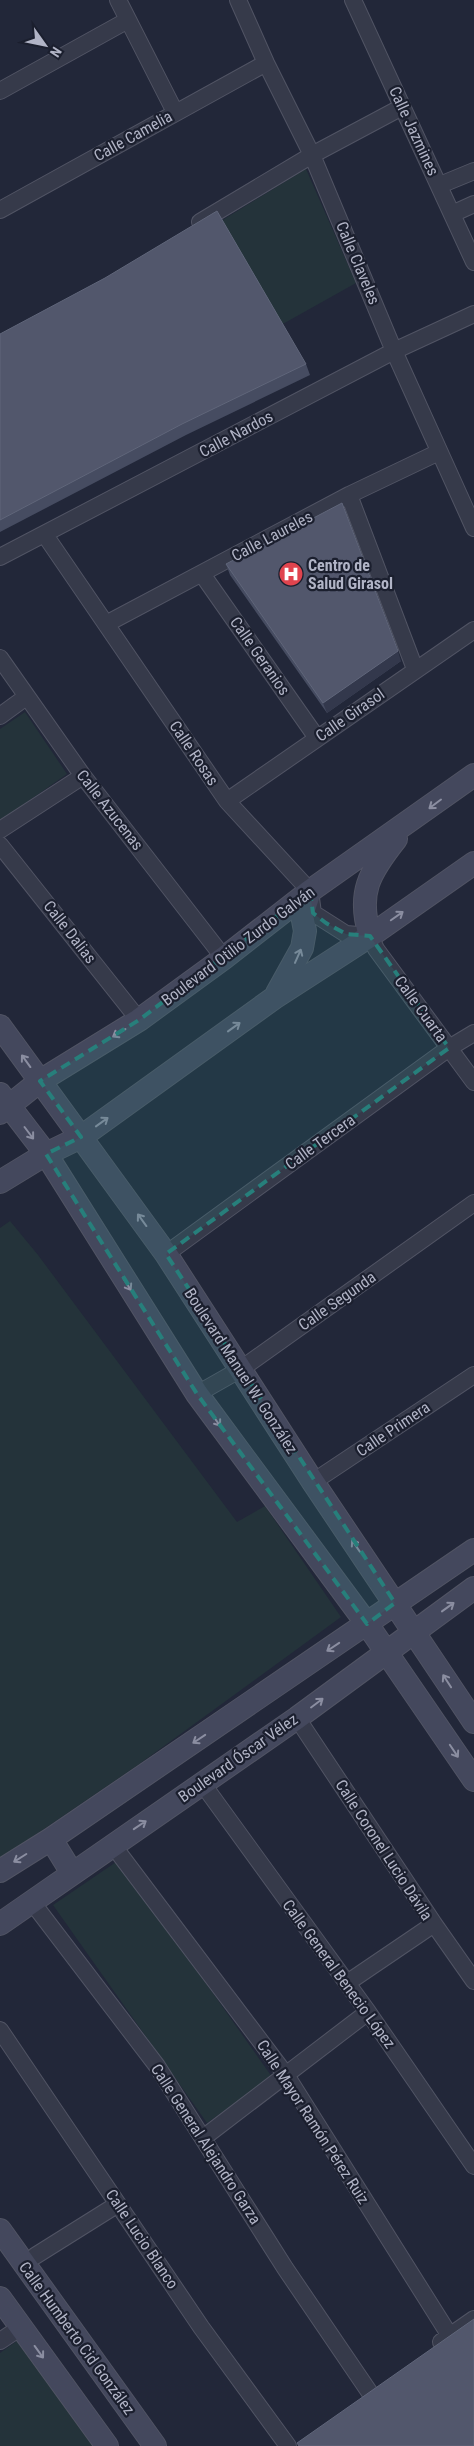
<svg xmlns="http://www.w3.org/2000/svg" width="474" height="2446" viewBox="0 0 474 2446" font-family="'Roboto Condensed',sans-serif">
<style>
.green{fill:#24333a}
.lines{fill:none;stroke-linecap:round;stroke-linejoin:round}
.street-casing{stroke:#515464;stroke-width:18}
.secondary-casing{stroke:#515464;stroke-width:24}
.street{stroke:#363a4a;stroke-width:16}
.secondary{stroke:#44485d;stroke-width:22}
.wall{fill:#464c61}
.shaded-wall{fill:#33384c}
.building{fill:#52576c;stroke:#60667a}
.oneway{stroke:#8b8ea1}
.marked{fill:#277f7b;fill-opacity:0.2;stroke:#277f7b;stroke-width:4;stroke-dasharray:10 6;stroke-linejoin:round}
.labels{text-anchor:middle;dominant-baseline:central;stroke-width:4.5;stroke-linejoin:round;paint-order:stroke}
.street-label{font-size:16px;fill:#b1b4c6;stroke:#1b1f2e}
.poi-label{font-size:16px;font-weight:bold;fill:#b1b4c6;stroke:#1b1f2e;text-anchor:start}
</style>
<rect width="100%" height="100%" fill="#222739"/>
<!-- green -->
<path class="green" d="M306 169 356 283 281 325 221 221Z
M25 712 67 774 0 821V729Z
M10 1221 38 1255 237 1522 265 1506 341 1617 138 1765 0 1859V1228Z
M119 1860 272 2077 207 2123 53 1905Z
M21 2338 96 2446H0V2353Z"/>
<g class="lines">
<defs>
<path id="street" d="M118 0 175 112
M238 0 266 63 312 155 394 351 474 528
M353 0 474 262
M0 91 128 20
M440 185 474 171
M0 210 266 63
M452 214 474 204
M200 222 312 155 402 107
M349 495 415 669
M45 535 227 801 310 891 313 913 346 934 370 936 376 949 474 1082
M0 557 394 351 474 314
M202 574 317 738
M106 624 349 495 439 452
M0 658 83 776 224 958
M0 716 26 697
M227 801 474 630
M0 830 83 776
M0 845 139 1020
M166 1254 449 1048 474 1033
M197 1394 241 1369 474 1203
M313 1482 474 1375
M297 1718 434 1924 474 1981
M202 1783 368 2012 474 2166
M112 1844 286 2075 450 2336
M32 1902 157 2066 285 2268 370 2393
M347 1983 434 1924
M0 2030 201 2327 288 2446
M203 2138 368 2012
M35 2256 118 2204
M0 2341 21 2327
M441 2342 474 2319"/>
<path id="secondary" d="M370 936C357 893 369 873 396 839
M277 993 302 948 305 931 302 915 310 891
M0 1026 166 1254 313 1482 474 1722
M0 1094 46 1154 197 1394 367 1624 474 1780
M0 1113 40 1081 139 1020 224 958 310 891 474 775
M0 1182 46 1154 81 1137 274 998 370 936 474 863
M51 1839 72 1873
M0 1871 51 1839 474 1550
M0 1924 297 1718 474 1588
M0 2230 155 2446
M0 2298 107 2446"/>
</defs>
<!-- street casing -->
<use href="#street" class="street-casing"/>
<!-- secondary casing -->
<use href="#secondary" class="secondary-casing"/>
<!-- street -->
<use href="#street" class="street"/>
<!-- secondary -->
<use href="#secondary" class="secondary"/>
</g>
<!-- wall -->
<path class="wall" d="M0 334 306 364 310 375 186 435 0 532Z
M226 564 401 661 327 713 230 575Z"/>
<!-- shaded-wall -->
<path class="shaded-wall" d="M398 651 401 661 327 713 323 703Z"/>
<!-- building -->
<path class="building" d="M217 211 306 364 182 424 0 520V334L105 278Z
M342 503 398 651 323 703 226 564Z
M474 2319V2446H299L297 2443Z"/>
<!-- one-way arrows -->
<defs><path id="oneway-shaft" d="M-6 0H5M1.5-3L5.5 0L1.5 3" fill="none" stroke-width="1.6" stroke-linecap="round" stroke-linejoin="round" transform="scale(1.25)"/></defs>
<g class="oneway">
<use href="#oneway-shaft" transform="translate(435 804) rotate(143)"/>
<use href="#oneway-shaft" transform="translate(397 916) rotate(-35)"/>
<use href="#oneway-shaft" transform="translate(298 956) rotate(-66)"/>
<use href="#oneway-shaft" transform="translate(234 1027) rotate(-36)"/>
<use href="#oneway-shaft" transform="translate(119 1033) rotate(149)"/>
<use href="#oneway-shaft" transform="translate(26 1061) rotate(-126)"/>
<use href="#oneway-shaft" transform="translate(102 1122) rotate(-36)"/>
<use href="#oneway-shaft" transform="translate(29 1133) rotate(53)"/>
<use href="#oneway-shaft" transform="translate(142 1220) rotate(-126)"/>
<use href="#oneway-shaft" transform="translate(127 1284) rotate(58)"/>
<use href="#oneway-shaft" transform="translate(216 1420) rotate(54)"/>
<use href="#oneway-shaft" transform="translate(356 1546) rotate(-124)"/>
<use href="#oneway-shaft" transform="translate(448 1607) rotate(-36)"/>
<use href="#oneway-shaft" transform="translate(333 1647) rotate(146)"/>
<use href="#oneway-shaft" transform="translate(447 1681) rotate(-123)"/>
<use href="#oneway-shaft" transform="translate(317 1703) rotate(-37)"/>
<use href="#oneway-shaft" transform="translate(199 1739) rotate(146)"/>
<use href="#oneway-shaft" transform="translate(454 1751) rotate(56)"/>
<use href="#oneway-shaft" transform="translate(140 1825) rotate(-34)"/>
<use href="#oneway-shaft" transform="translate(20 1858) rotate(148)"/>
<use href="#oneway-shaft" transform="translate(39 2352) rotate(54)"/>
</g>
<!-- marked area -->
<path class="marked" d="M310 891 313 913 326 923 346 934 370 936 449 1048 166 1254 395 1603 367 1624 197 1394 46 1154 81 1137 40 1081 139 1020Z"/>
<!-- icons -->
<defs>
<symbol id="hospital-disc" viewBox="-11 -11 22 22"><circle r="9.5" fill="#e0444e" stroke="#1b1f2e"/><path d="M-5-5h3v3.5h4V-5h3V5h-3V1.5h-4V5h-3Z" fill="#fff"/></symbol>
</defs>
<g fill-rule="evenodd">
<use href="#hospital-disc" x="277" y="560" width="28" height="28"/>
</g>
<g class="labels">
<!-- street labels -->
<g class="street-label">
<text transform="translate(414 131) rotate(65)">Calle Jazmines</text>
<text transform="translate(133 136) rotate(-29)">Calle Camelia</text>
<text transform="translate(358 263) rotate(67)">Calle Claveles</text>
<text transform="translate(236 434) rotate(-28)">Calle Nardos</text>
<text transform="translate(272 536) rotate(-28)">Calle Laureles</text>
<text transform="translate(260 656) rotate(55)">Calle Geranios</text>
<text transform="translate(350 715) rotate(-35)">Calle Girasol</text>
<text transform="translate(194 753) rotate(56)">Calle Rosas</text>
<text transform="translate(110 810) rotate(52)">Calle Azucenas</text>
<text transform="translate(70 932) rotate(52)">Calle Dalias</text>
<text transform="translate(238 946) rotate(-37)">Boulevard Otilio Zurdo Galván</text>
<text transform="translate(421 1009) rotate(54)">Calle Cuarta</text>
<text transform="translate(320 1142) rotate(-36)">Calle Tercera</text>
<text transform="translate(337 1301) rotate(-35)">Calle Segunda</text>
<text transform="translate(241 1371) rotate(57)">Boulevard Manuel W. González</text>
<text transform="translate(393 1429) rotate(-34)">Calle Primera</text>
<text transform="translate(238 1758) rotate(-35)">Boulevard Óscar Vélez</text>
<text transform="translate(384 1850) rotate(57)">Calle Coronel Lucio Dávila</text>
<text transform="translate(339 1974) rotate(54)">Calle General Benecio López</text>
<text transform="translate(313 2122) rotate(57)">Calle Mayor Ramón Pérez Ruiz</text>
<text transform="translate(206 2144) rotate(57)">Calle General Alejandro Garza</text>
<text transform="translate(142 2239) rotate(56)">Calle Lucio Blanco</text>
<text transform="translate(77 2338) rotate(54)">Calle Humberto Cid González</text>
</g>
<!-- poi labels -->
<g class="poi-label">
<text x="308" y="565">Centro de<tspan x="308" dy="18">Salud Girasol</tspan></text>
</g>
</g>
<!-- north arrow -->
<g transform="translate(45 45) rotate(123)" stroke="#1b1f2e" stroke-width="4" paint-order="stroke">
<path d="M0-4L9 19L0 12L-9 19Z" fill="#b1b4c6"/>
<text y="-8" font-size="14" font-weight="bold" text-anchor="middle" fill="#b1b4c6">N</text>
</g>
</svg>
